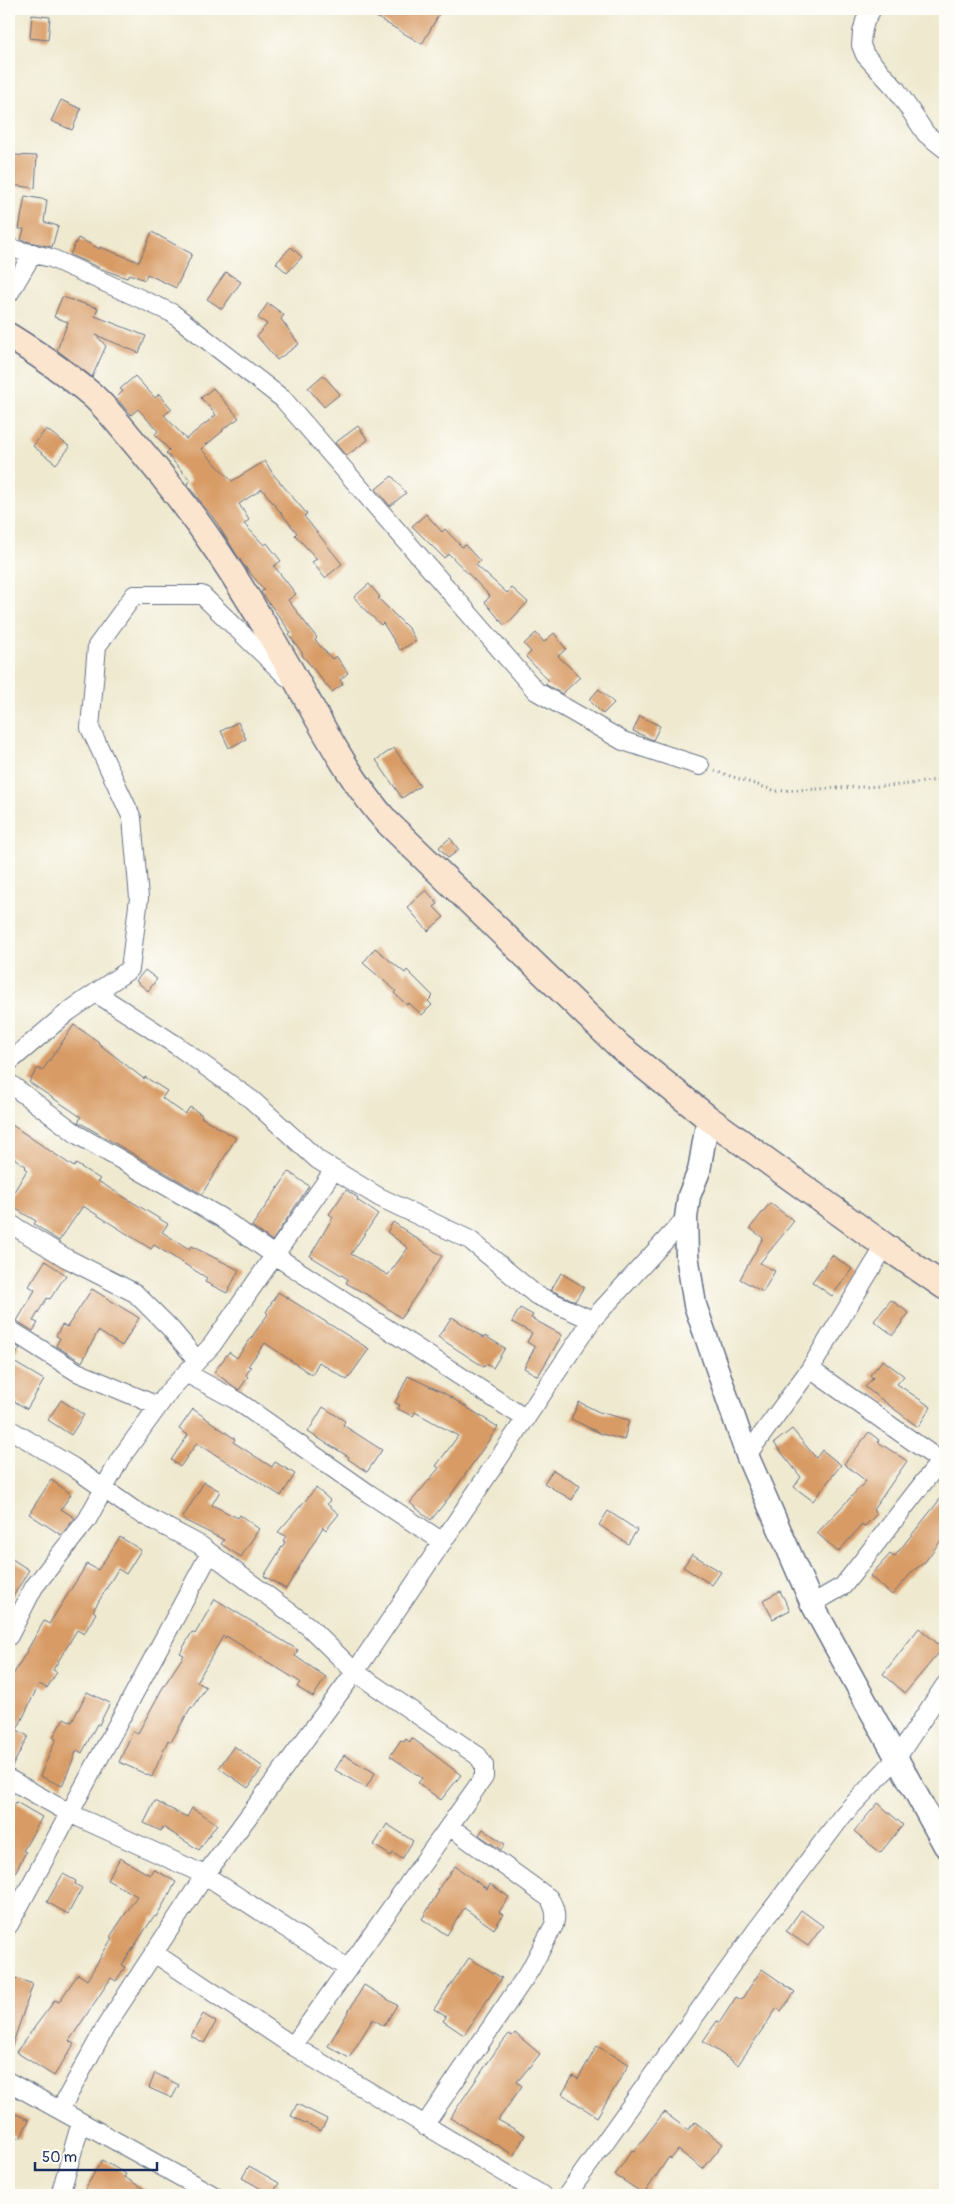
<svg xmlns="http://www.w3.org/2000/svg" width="954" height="2204" viewBox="0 0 954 2204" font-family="Pangolin,sans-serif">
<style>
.building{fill:#d89b65}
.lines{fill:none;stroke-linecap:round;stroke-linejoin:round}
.minor-casing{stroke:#657086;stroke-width:20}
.tertiary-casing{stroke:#657086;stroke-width:25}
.secondary-casing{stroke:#657086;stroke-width:28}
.path{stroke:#657086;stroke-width:3;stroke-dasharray:1 4;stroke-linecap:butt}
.minor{stroke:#fff;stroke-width:18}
.tertiary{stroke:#fff;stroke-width:22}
.secondary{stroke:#fce5cf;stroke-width:25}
</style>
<rect width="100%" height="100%" fill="#fdfcf7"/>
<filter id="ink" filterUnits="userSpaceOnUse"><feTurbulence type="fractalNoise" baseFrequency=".02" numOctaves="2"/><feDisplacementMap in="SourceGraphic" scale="10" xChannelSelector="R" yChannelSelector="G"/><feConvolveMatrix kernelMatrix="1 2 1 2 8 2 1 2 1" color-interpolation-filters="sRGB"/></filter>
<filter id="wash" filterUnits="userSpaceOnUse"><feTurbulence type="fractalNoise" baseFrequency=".0096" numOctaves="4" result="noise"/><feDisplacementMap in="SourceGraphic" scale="20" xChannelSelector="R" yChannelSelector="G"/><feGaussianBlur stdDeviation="1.12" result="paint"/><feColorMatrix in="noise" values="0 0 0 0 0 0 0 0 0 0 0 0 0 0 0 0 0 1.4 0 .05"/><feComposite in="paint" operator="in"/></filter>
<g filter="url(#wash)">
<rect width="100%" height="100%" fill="#efe9cf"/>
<g id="blocks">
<!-- building -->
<path class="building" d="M381 9H442L422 44 376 17Z
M32 15 50 17 48 40 30 38Z
M61 100 81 109 72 130 51 121Z
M13 155 37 156 35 188 10 185Z
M25 196 47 200 44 222 58 226 52 247 21 240 24 229H19Z
M152 232 192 254 176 288 147 274 145 280 129 274 127 278 107 271 70 255 78 238 100 249V247L139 262Z
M291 247 302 257 287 273 276 263Z
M226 272 241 282 222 309 207 299Z
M62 297 98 308 95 316 146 336 139 353 96 335 106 346 92 377 57 350 68 322 54 317Z
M268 303 284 315 281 319 299 344 277 360 257 336 267 324 258 318Z
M323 375 340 394 324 407 308 388Z
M135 376 155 398 159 394 172 409 164 415 186 439 216 415 201 398 213 388 239 418 222 430 223 431 201 449 232 481 265 461 273 474 307 514 304 516 342 564 325 578 312 562 317 559 295 535 297 533 262 489 239 504 249 520 244 524 264 545 267 543 281 561 274 566 296 594 288 600 317 638 315 640 332 659 336 656 348 673 340 680 343 684 332 692 302 655 303 654 289 635 291 633 261 592 264 590 242 563 216 522 187 484 191 481 166 453 169 450 155 434 158 431 138 409 131 415 116 398 123 391 120 389Z
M358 426 368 440 346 456 335 443Z
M46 429 70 447 56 464 33 446Z
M392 476 406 493 390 506 376 489Z
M426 514 442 532 445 529 462 547 465 545 480 561 476 565 507 593 512 588 528 602 510 621 504 625 485 602 490 596 449 554 444 558 412 526Z
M369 584 380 597 378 598 409 629 416 641 400 650 383 623 381 625 366 611 354 597Z
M536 633 544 642 554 633 566 649 558 656 580 677 562 694 545 684 549 681 526 657 531 652 524 644Z
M599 689 614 703 603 714 589 700Z
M640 716 660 726 653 740 633 731Z
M238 722 246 739 229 748 221 731Z
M394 748 420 786 402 798 376 760Z
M450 838 459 850 448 858 439 847Z
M426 890 438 904 434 907 444 917 428 931 407 907Z
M375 948 405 973 407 970 433 996 428 1001 432 1005 422 1015 409 1003 407 1005 394 993 396 991 363 963Z
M145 970 157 979 148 991 136 981Z
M74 1025 99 1042 98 1043 144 1079 145 1077 167 1091 162 1098 185 1114 190 1107 202 1115 201 1117 236 1138 202 1194 82 1124 78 1122 81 1117 29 1082 38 1068 42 1071Z
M9 1123 74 1167 76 1164 100 1179 98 1181 168 1224 162 1232 189 1249 191 1246 239 1270 227 1293 205 1282 207 1278 154 1245 151 1249 83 1206 59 1241 34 1224 36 1221 9 1205V1200L27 1170 24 1168 26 1166 9 1155Z
M289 1172 309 1186 272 1241 252 1226Z
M346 1190 358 1198 357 1200 378 1214 351 1254 388 1275 408 1248 387 1232 393 1222 442 1256 401 1318 371 1297 346 1283 348 1279 310 1256 333 1217 329 1214Z
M770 1203 794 1221 760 1263 775 1271 763 1292 740 1279 763 1238 750 1228Z
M832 1255 852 1269 832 1296 812 1282Z
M45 1261 66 1275 50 1299 47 1298 33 1321 38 1323 33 1331 17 1321 35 1290 29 1286Z
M561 1273 584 1287 575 1301 551 1290Z
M92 1289 139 1318 122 1346 98 1331 82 1362 56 1346 60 1338 56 1336 62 1325 67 1327Z
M278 1292 369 1349 347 1380 319 1362 312 1375 265 1343 248 1366 251 1367 246 1375 248 1377 239 1390 214 1372 229 1352 237 1358 268 1314 266 1312Z
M891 1300 909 1313 893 1335 874 1321Z
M520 1308 533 1315 531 1318 562 1335 538 1376 524 1368 535 1347 527 1342 532 1333 512 1322Z
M452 1317 484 1338 485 1336 505 1348 493 1368 486 1364 484 1367 438 1337Z
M9 1341 20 1348 12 1361 44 1380 27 1409 9 1398Z
M883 1360 904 1376 897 1384 931 1407 918 1427 865 1387 873 1378 870 1375Z
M408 1376 444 1393 498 1427 451 1495 431 1520 410 1503 439 1468 436 1466 458 1436 415 1412 413 1416 398 1409 400 1405 395 1403Z
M61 1400 84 1415 71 1435 48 1420Z
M579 1402 599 1412 629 1420 624 1440 602 1434 571 1419Z
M323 1407 345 1421 343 1425 382 1450 367 1472 348 1459 349 1457 308 1432Z
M193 1409 235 1439 233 1442 272 1467 275 1462 295 1474 281 1496 197 1443 180 1467 171 1460 188 1435 179 1429Z
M792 1429 816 1458 822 1450 841 1465 813 1501 794 1487 801 1477 774 1443Z
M869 1432 879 1440 878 1442 907 1461 873 1510 877 1514 864 1527 862 1525 838 1552 817 1533 866 1481 844 1464Z
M553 1470 580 1486 572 1500 544 1483Z
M51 1480 71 1494 61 1509 75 1518 61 1535 29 1514Z
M204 1482 220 1491 212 1505 238 1518 240 1515 259 1529 241 1557 221 1544 224 1540 182 1519Z
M316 1488 330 1500 327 1504 339 1514 326 1530 323 1527 286 1589 264 1576 285 1542 283 1541 286 1536 278 1532Z
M945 1493V1535L924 1563 914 1570 892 1595 870 1576 890 1554 894 1557Z
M608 1511 637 1530 628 1544 599 1525Z
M120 1537 141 1550 126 1574 118 1569 93 1611 96 1613 84 1634 77 1630 53 1670 57 1672 47 1688 39 1684 17 1730 28 1736 11 1769 9 1768V1682L44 1621 49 1624 87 1564 98 1570Z
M692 1554 721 1572 712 1585 683 1567Z
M9 1557 29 1570 9 1603Z
M780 1591 790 1610 773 1619 763 1600Z
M215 1599 298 1650 295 1656 326 1677 313 1697 297 1687 300 1682 226 1636 225 1638 223 1636 197 1682 206 1687 193 1708 191 1707 171 1742 168 1740 152 1777 119 1762 133 1731 138 1733 162 1689 184 1655 180 1653 192 1632 195 1634Z
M919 1628 943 1648 905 1693 883 1674Z
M87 1692 110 1703 99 1725 97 1724 82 1753 77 1750 62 1786 40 1776 56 1739 53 1737 64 1718 72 1722Z
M412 1738 461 1775 441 1800 418 1783 422 1778 390 1756 401 1740 404 1742 406 1739 410 1742Z
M234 1746 263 1767 248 1788 219 1768Z
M344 1755 375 1773 366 1788 335 1770Z
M155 1801 187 1817 192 1808 217 1824 199 1850 163 1827 161 1831 144 1823Z
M16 1802 42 1817 23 1851 26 1852 9 1884V1815Z
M878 1803 903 1825 880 1853 854 1831Z
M387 1824 413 1841 402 1859 393 1853 391 1856 374 1845Z
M483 1829 505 1844 501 1850 479 1835Z
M120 1858 150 1875 153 1869 176 1882 156 1917 154 1916 122 1965 125 1967 116 1981 111 1978 69 2041 74 2044 54 2076 16 2052 55 2000 59 2002 78 1974 87 1980 112 1938 110 1937 137 1896 107 1880Z
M455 1866 487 1889 490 1884 509 1897 499 1912 503 1915 494 1929 464 1908 447 1935 422 1919 439 1891 437 1890Z
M63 1874 76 1881 75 1884 82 1888 68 1914 47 1902Z
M801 1910 823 1926 808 1946 786 1931Z
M469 1958 502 1978 464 2035 443 2021 446 2017 434 2009Z
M762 1969 795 1992 781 2011 777 2008 738 2065 703 2041 717 2021 720 2022 736 1997 741 2000Z
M9 1976 33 1984 11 2049H9Z
M364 1985 397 2005 384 2026 373 2019 349 2058 328 2046Z
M203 2014 216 2022 204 2043 191 2036Z
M515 2033 540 2054 517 2082 522 2086 498 2120 525 2135 514 2155 450 2118 497 2049 509 2034 512 2036Z
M597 2046 629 2064 597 2117 562 2094 573 2076 578 2079Z
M155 2073 179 2085 172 2098 149 2088Z
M297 2104 327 2119 321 2131 291 2116Z
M664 2112 688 2130 695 2122 723 2144 703 2169 678 2150 671 2159 669 2157 644 2194 615 2175 632 2150 634 2151Z
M16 2114 29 2120 20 2139 9 2133V2128Z
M102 2160 126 2174 124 2177 154 2195H96L85 2189Z
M249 2166 279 2183 272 2195 242 2178Z"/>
</g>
</g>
<g filter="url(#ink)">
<use href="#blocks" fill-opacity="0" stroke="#657086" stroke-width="1"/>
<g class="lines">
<defs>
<path id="minor" d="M872 9 865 21 862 33 861 45 865 55 896 89 926 134 945 149
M9 248 51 258 172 313 283 399 536 691 623 741 700 766
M9 294 33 253
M96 993 176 1045 252 1100 318 1160 379 1197 470 1240 536 1295 592 1320 686 1218
M9 1062 68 1012 130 969 139 898 132 818 90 728 97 646 134 595H202L287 677
M9 1083 78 1135 220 1217 274 1255 526 1419
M9 1223 66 1258 135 1293 170 1328 197 1360
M9 1329 77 1372 158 1406
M810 1369 945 1464
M186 1373 236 1400 368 1493 443 1542
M9 1429 73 1467 134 1510 200 1545 308 1626 355 1672 478 1756 484 1765V1777L293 2046
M747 1455 810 1369 885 1246
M812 1604 843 1586 941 1460
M9 1636 34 1587 87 1520 120 1459 170 1390 212 1345 334 1170
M9 1779 69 1813 205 1875 347 1968
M9 1925 210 1553
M154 1953 293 2046 542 2195
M9 2082 213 2195
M60 2110 106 2026 205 1875 355 1672 592 1320
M424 2126 530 1970 554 1925C557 1915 555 1907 549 1898L449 1826
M60 2195 81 2122
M567 2195 755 1932 843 1815 896 1759 945 1685"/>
<path id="tertiary" d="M708 1118 699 1171 689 1196 686 1218 687 1255 695 1305 747 1455 812 1604 945 1846"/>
<path id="secondary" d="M9 336C38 354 66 373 92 395 109 410 124 431 139 448 199 518 243 587 288 666 319 719 346 776 387 822L620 1047 708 1118 885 1246 945 1287"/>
</defs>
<!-- minor casing -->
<use href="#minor" class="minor-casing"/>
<!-- tertiary casing -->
<use href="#tertiary" class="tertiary-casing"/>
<!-- secondary casing -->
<use href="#secondary" class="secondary-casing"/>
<!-- path -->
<path class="path" d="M715 771 776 791 902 785 945 779"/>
<!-- minor -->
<use href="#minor" class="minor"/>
<!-- tertiary -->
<use href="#tertiary" class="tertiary"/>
<!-- secondary -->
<use href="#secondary" class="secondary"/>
</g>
</g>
<!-- margin -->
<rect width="954" height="2204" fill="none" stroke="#fdfcf7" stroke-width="30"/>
<!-- scale -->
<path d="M35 2162v8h122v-8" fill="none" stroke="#1b2f5e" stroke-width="2.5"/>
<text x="42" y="2162" font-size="15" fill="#1b2f5e" stroke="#fdfcf7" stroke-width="4" paint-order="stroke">50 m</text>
</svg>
